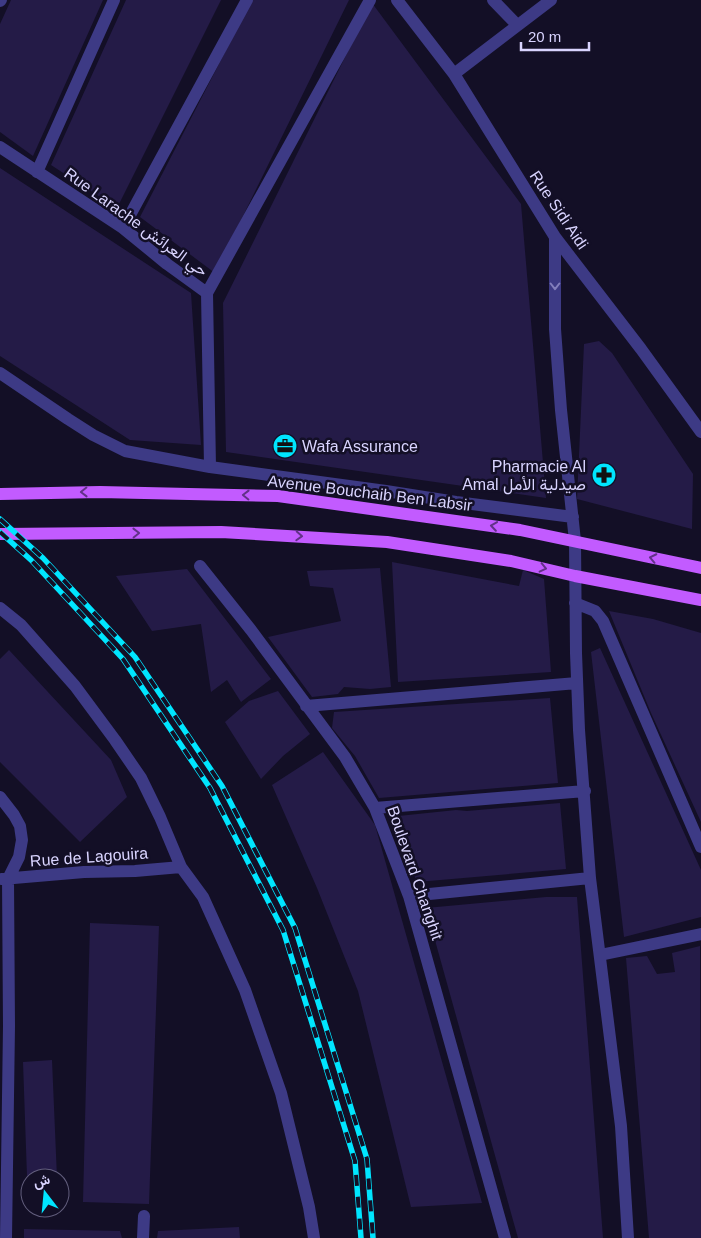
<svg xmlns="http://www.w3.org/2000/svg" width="701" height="1238" viewBox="0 0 701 1238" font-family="Arial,Vazirmatn,sans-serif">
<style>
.building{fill:#241b47}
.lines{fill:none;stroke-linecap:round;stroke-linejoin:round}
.minor{stroke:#3d3a85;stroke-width:12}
.major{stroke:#c25bff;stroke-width:12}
.rail-casing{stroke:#00e5ff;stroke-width:5.5}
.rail{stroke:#130f26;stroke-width:4;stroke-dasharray:11;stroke-linecap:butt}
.oneway{stroke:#837fbc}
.oneway2{stroke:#623188}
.labels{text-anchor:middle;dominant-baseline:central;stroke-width:5;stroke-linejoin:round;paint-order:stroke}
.street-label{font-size:16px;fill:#d9d4ff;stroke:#130f26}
.poi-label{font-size:16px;fill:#d9d4ff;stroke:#130f26;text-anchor:start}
</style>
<rect width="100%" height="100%" fill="#130f26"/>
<!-- building -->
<path class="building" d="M11 0H103L33 156 0 132V24Z
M126 0H221L117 208 51 165Z
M252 0H349L215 273 140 217Z
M372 3 521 204 546 498 226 452 223 303Z
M0 168 191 293 201 445 130 440 0 356Z
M599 341 612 353 693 474 692 529 577 499 584 344Z
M392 562 519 586 523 570 544 579 551 672 398 682Z
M380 568 391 687 370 689 344 687 338 694 312 697 268 637 341 621 333 588 310 586 307 571Z
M187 569 271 679 241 702 227 680 211 692 201 624 152 631 116 576Z
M609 611 653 619 701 633V822L651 713Z
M600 648 701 870V917L624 937 591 652Z
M9 650 111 760 127 797 80 842 0 762V659Z
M278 691 310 734 283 756 261 779 225 722 249 701Z
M550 698 558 783 379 798 355 756 332 728 334 712Z
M323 752 375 825 482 1203 411 1207 358 991 317 888 272 785Z
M560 803 566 869 417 882 389 817 456 810 467 811Z
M546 897H577L603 1238H518L426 908Z
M90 923 159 926 149 1204 83 1202Z
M700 946 701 1238H649L626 958 647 956 657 974 675 972 672 953Z
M52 1060 57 1178H30V1205H28L23 1062Z
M239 1227 240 1238H157L158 1231Z
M24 1229 120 1231 122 1238H24Z"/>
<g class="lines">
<!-- minor -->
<path class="minor" d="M397 0 454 74 555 237 641 349 701 432
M493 0 517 25
M0 1 1 0
M454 74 551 0
M0 147 123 228 167 264 207 293
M37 172 114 0
M123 228 247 0
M555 237V329L561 410 575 541 576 653 579 730 590 878 621 1126 628 1238
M0 373 68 419 93 435 125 451 210 467 386 491 456 502 573 517
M210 467 207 293 370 0
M200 566 251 630 345 757 375 808 409 896 505 1238
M575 603 595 611 603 621 701 847
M0 608 21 625 75 686 115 740 141 778 160 817 181 867 203 897 245 990 281 1093 309 1207 314 1238
M306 706 577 683
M0 797 14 815 20 826 22 840 19 857 8 879 9 1026 6 1238
M375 808 585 791
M2 879 84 872 135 871 181 867
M409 896 590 878
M600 955 701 934
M143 1238 144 1216"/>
<!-- major -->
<path class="major" d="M0 494 100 492 278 496 520 530 701 568
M0 534 221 532 387 542 511 561 575 576 701 600"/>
<defs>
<path id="rail" d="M0 519 43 558 135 657 222 786 295 928 367 1159 373 1238
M0 532 31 560 123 659 210 788 283 930 355 1161 361 1238"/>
</defs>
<!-- rail casing -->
<use href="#rail" class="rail-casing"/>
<!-- rail -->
<use href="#rail" class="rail"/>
</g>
<!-- one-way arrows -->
<defs><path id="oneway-chevron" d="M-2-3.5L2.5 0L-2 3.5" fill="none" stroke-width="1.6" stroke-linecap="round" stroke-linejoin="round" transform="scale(1.25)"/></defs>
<use class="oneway" href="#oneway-chevron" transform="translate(555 286) rotate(90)"/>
<g class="oneway2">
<use href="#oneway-chevron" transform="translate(84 492) rotate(179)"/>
<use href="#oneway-chevron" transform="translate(246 495) rotate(-179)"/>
<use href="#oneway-chevron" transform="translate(494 526) rotate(-172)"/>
<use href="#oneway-chevron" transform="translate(136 533) rotate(-1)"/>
<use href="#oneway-chevron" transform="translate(299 536) rotate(3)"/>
<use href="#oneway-chevron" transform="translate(653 558) rotate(-168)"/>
<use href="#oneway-chevron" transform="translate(543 568) rotate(13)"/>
</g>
<!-- icons -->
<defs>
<symbol id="office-disc" viewBox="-11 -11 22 22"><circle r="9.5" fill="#00e5ff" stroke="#130f26"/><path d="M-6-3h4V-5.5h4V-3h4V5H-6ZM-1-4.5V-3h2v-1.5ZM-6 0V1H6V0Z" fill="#111"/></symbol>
<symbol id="pharmacy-disc" viewBox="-11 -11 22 22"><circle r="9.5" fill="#00e5ff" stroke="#130f26"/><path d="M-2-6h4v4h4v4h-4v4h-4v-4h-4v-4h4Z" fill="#111"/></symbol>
</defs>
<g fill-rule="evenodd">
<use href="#office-disc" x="271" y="432" width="28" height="28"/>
<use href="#pharmacy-disc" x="590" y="461" width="28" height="28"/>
</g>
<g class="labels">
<!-- street labels -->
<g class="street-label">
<text transform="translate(559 210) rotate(56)">Rue Sidi Aidi</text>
<text transform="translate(136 222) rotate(36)">Rue Larache حي العرائش</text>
<text transform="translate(370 493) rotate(7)">Avenue Bouchaib Ben Labsir</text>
<text transform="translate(89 857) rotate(-4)">Rue de Lagouira</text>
<text transform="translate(415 873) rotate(71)">Boulevard Changhit</text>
</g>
<!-- poi labels -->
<g class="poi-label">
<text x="302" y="446">Wafa Assurance</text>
<text x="586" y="466" text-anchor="end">Pharmacie Al<tspan x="586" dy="18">Amal صيدلية الأمل</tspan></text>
</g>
</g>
<!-- north arrow -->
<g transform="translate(45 1193) rotate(344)"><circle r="24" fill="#130f26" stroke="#625e7d"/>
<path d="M0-4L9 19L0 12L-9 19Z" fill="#00e5ff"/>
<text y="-8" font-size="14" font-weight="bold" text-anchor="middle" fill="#d9d4ff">ش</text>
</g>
<!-- scale -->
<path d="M521 42v8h68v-8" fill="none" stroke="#d9d4ff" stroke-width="2.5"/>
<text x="528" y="42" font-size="15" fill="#d9d4ff" stroke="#130f26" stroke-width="4" paint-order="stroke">20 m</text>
</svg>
